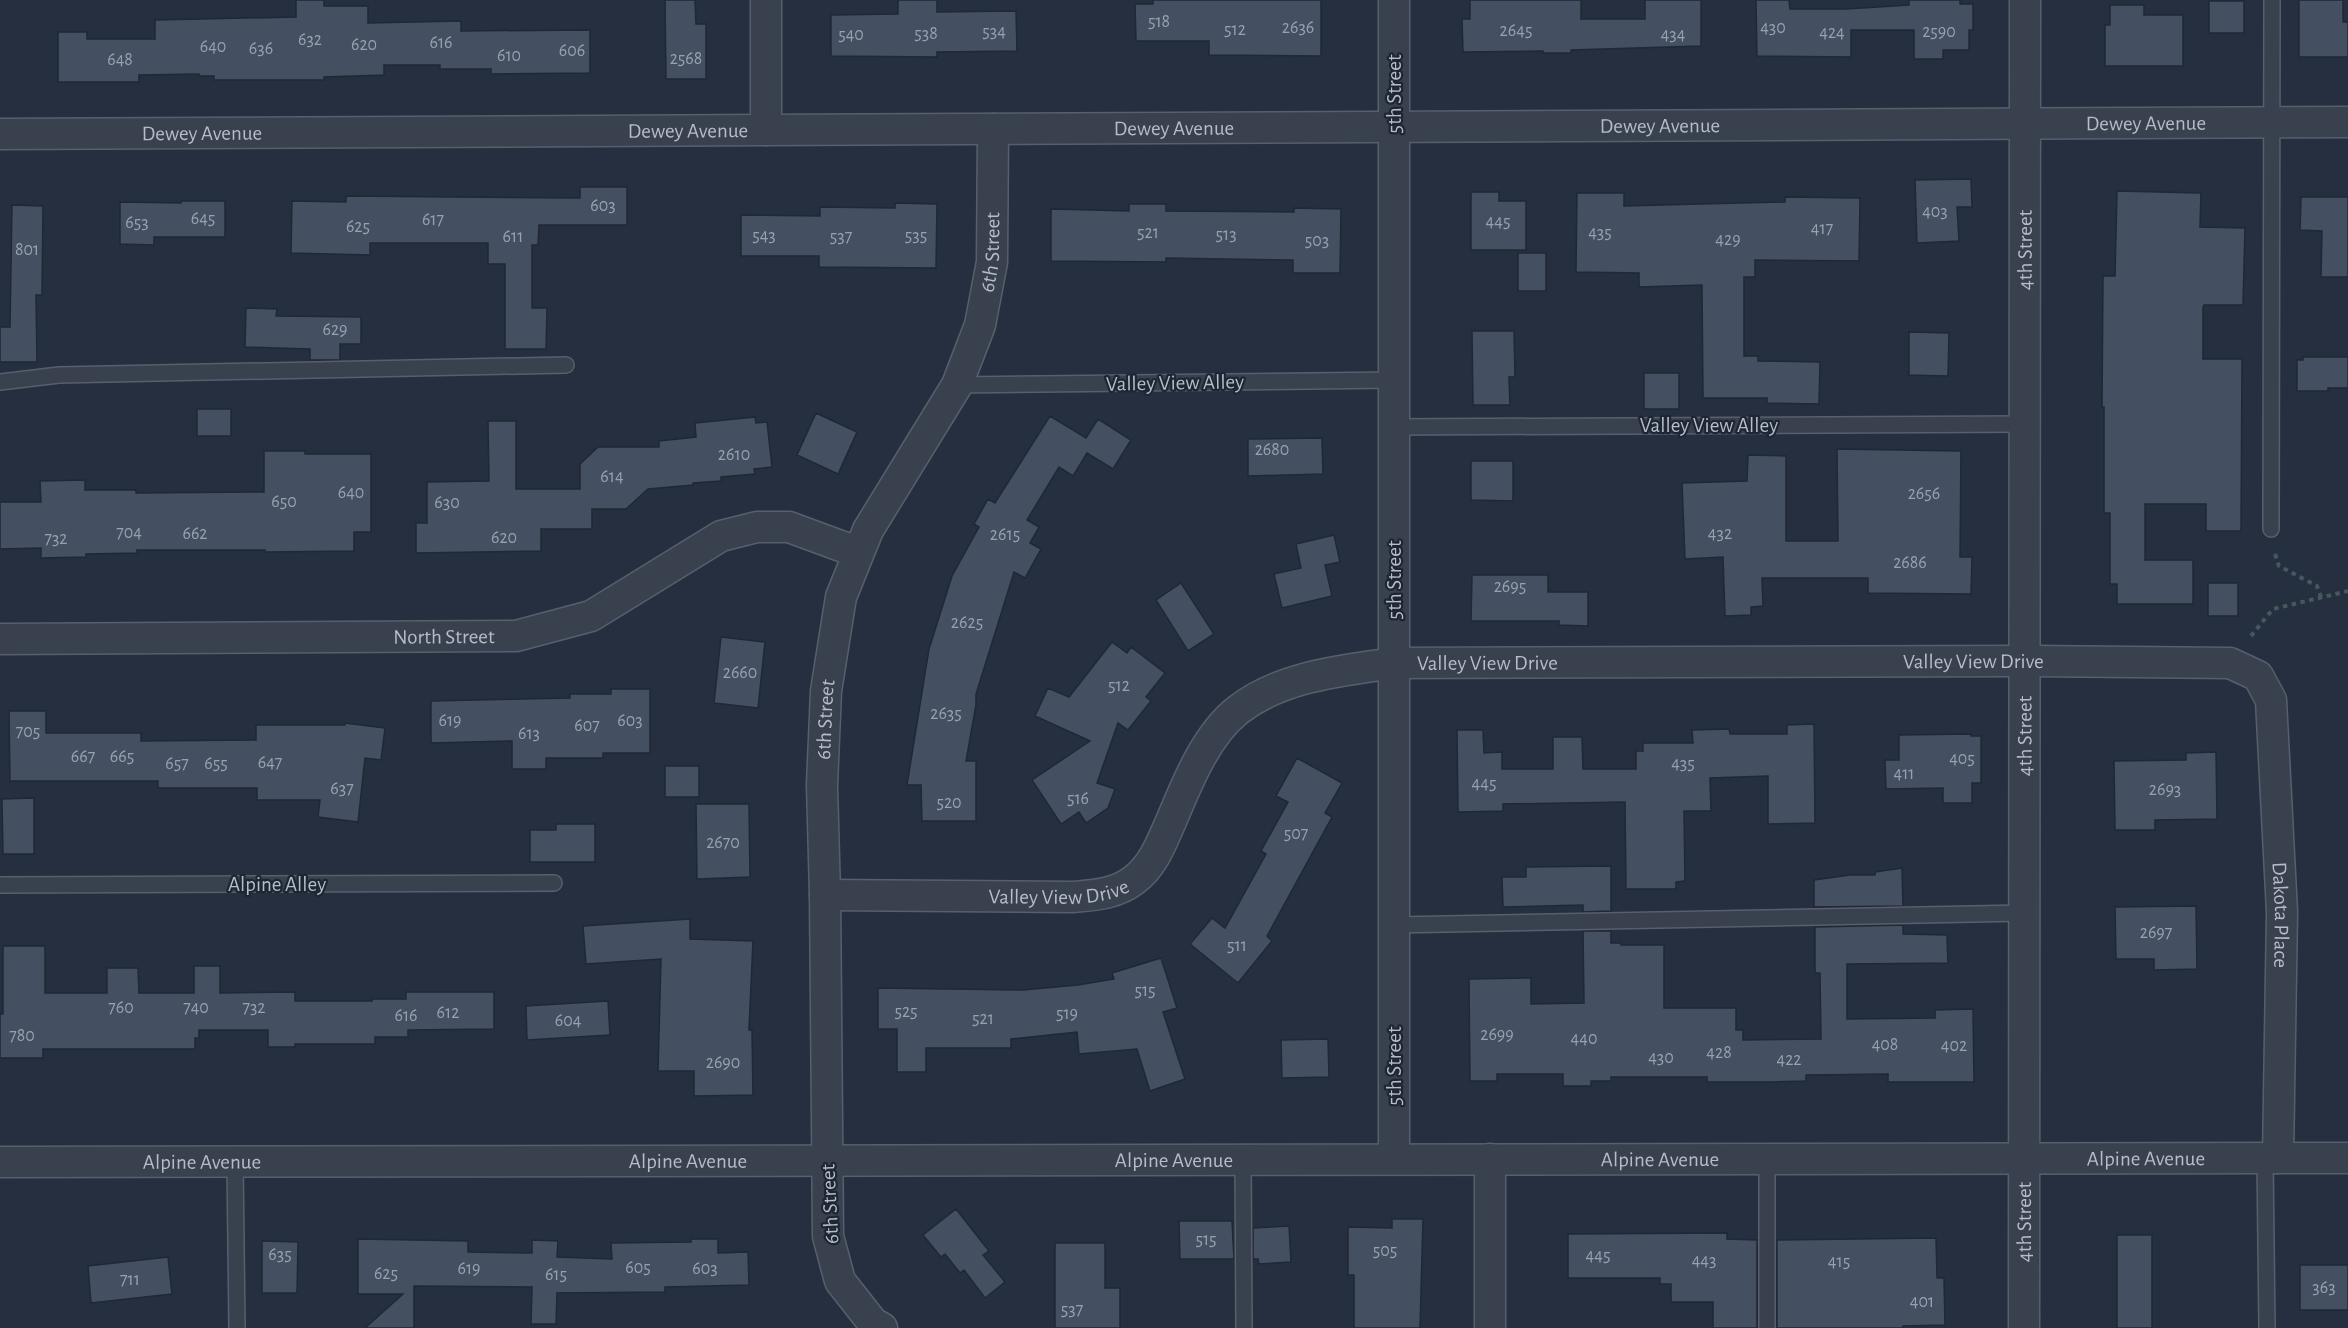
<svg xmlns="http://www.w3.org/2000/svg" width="2348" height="1328" viewBox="0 0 2348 1328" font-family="'Alegreya Sans',sans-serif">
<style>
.building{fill:#444f61;stroke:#202836;stroke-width:1.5}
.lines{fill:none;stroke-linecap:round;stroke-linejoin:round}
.lane-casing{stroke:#575f6d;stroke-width:18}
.street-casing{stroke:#575f6d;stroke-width:33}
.path{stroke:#45595d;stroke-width:4;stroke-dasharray:4.5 4.5;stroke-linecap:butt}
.lane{stroke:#39414f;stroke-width:15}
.street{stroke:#39414f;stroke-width:30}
.labels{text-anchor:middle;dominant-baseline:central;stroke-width:4.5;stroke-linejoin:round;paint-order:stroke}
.number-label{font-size:18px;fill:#99a1b0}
.street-label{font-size:21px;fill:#b5bcca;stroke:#1e2634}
</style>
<rect width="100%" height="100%" fill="#252f3f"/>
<!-- building -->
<path class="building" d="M296 0H324V6H368V23L461 21V31L590 30V73L491 74V69H440V65H384V75L324 77V80H214V76H199V74L139 75V82H58V32H87V39H155V20L296 17Z
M665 0H695L696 24H706V79H666Z
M898 0H937V12L1016 11 1017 51 937 52V57L831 56V15L898 14Z
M1153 0H1321V56L1209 55V41H1136L1135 4H1153Z
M1470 0H1581V19H1645V0H1701V46L1571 50V53H1543V51L1463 52 1462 19H1470Z
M1756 0H1789L1790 9H1846L1909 5V0H1960V4H1973V30H1969V50H1943V59H1914V30H1851V57L1757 56Z
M2299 0H2343V22H2348V57H2299Z
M2209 1H2244V33H2209Z
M2110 5H2144V15H2183V66H2105V25H2110Z
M1971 179 1972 207H1957L1959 241 1917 243 1915 180Z
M580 187H627V225H539L538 245H532V308H547L546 349H505V264H488V243H370V255L291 253 292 201 346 202V196L580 198Z
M2117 191 2201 193 2200 227 2245 228 2243 305H2204L2203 308V359H2242L2241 531H2206V504H2145V560H2193V604H2117V584H2110V513H2104V407H2102L2103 276H2115Z
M1471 192H1499V201H1526V250H1471Z
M1577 193H1624V206L1785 202V197L1860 198 1859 261 1755 260V277H1744V356H1758V361L1820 362 1819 404 1767 403V398H1703L1702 285 1639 287V273L1576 272Z
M2301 197H2348V277H2321L2322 231 2300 230Z
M181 201H225V237H154V245L120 244V202L181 203Z
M895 203 937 204 936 268 819 267V256H741V215L820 216V207L895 208Z
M1129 204H1166V211L1294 212V208L1341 209 1340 273H1293V260L1166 258V262L1051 261V209L1129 211Z
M12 205 43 206 42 295H36L37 362H0V327H10Z
M1518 253H1546V291H1518Z
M246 308 277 309 276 316 361 317V344H340V360H310V349L245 347Z
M1472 331H1514L1515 377H1509L1510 405H1473Z
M1909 332 1949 333 1948 376 1909 375Z
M2303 357H2348V388H2328V391H2297V360H2303Z
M1644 373H1679V409H1644Z
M197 409H231V436H197Z
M816 413 857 432 838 474 797 455Z
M1050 416 1086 438 1098 419 1131 440 1113 469 1087 453 1073 476 1059 467 1027 520 1039 527 1030 543 1041 549 1025 578 1014 572 976 694V705L966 761H976V821H922L921 785H907L929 649 952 576 979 527 974 524 988 499 995 503Z
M755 417 756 423 767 422 772 467 754 469 755 474 721 477V481L693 483V485L648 489 626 509H592V529H541V551L416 553V523H427V482L489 481 488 421H516V489H580V464L598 447H659V441L696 437 695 423Z
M1322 438 1323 474 1248 476V439Z
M1837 449 1961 451 1960 557H1972L1971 594 1868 593V578H1762L1763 606 1751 607V615L1725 616 1723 557 1685 559 1682 483 1747 481 1748 455 1786 456V541H1838Z
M264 451H305V454H371V532H354V551L265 552V550H137V553L86 554V557L41 558V548L0 549V502H41L40 481 85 480V490H136V493L264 492Z
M1471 461H1513V501L1471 500Z
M1334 535 1340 562 1325 565 1332 596 1282 608 1274 574 1301 568 1296 544Z
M1472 575H1548V592H1588V626L1559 625V621H1471Z
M1181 583 1214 634 1188 651 1156 600Z
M2208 583H2238V616H2208Z
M721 637 765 642 758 708 714 703Z
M1112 642 1127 653 1131 647 1165 673 1146 697 1151 701 1128 730 1118 723 1097 783 1115 789 1108 808 1086 823 1079 812 1061 824 1032 780 1090 741 1035 716 1048 688 1069 697Z
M611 689H650V753H603V758H546V769H512V741L431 743V701L570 698V694H611Z
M9 711H46V733H141V741L256 740V725H345V723L385 728 381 760 365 758 358 822 318 817 320 800H257V788H158V781H10Z
M1814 724 1815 823 1768 824V776L1710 778 1711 811H1684L1685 881 1676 882V889H1626L1625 802 1503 804V811L1458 812 1457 730H1483L1484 753 1502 752V769H1553V737H1582L1583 769H1636V751H1643V743H1693L1692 730 1729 729 1730 734H1787V725Z
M1971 734V736H1981V783H1972V803H1943V788L1886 789 1885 760H1899V735Z
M2216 752 2217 819 2155 820V830H2115L2114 761 2186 760V753Z
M1297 758 1342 783 1325 813 1332 817 1267 936 1272 941 1238 983 1190 944 1212 918 1225 928 1266 854 1261 851 1288 802 1276 796Z
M665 766H699V797H665Z
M34 798V854H3L2 799Z
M696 804H749L750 877 697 879Z
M556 824H595V862H530V830H556Z
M1611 866V911L1583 912V905L1503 907 1502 877H1526V867Z
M1902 868 1903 906 1814 907V880L1850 875H1875V872Z
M2196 906 2197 969 2154 970V959H2116L2115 907Z
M690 919V939L753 941 749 1030H752L753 1095 694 1096V1071H658L661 959 586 964 583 926Z
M1903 925V934L1947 935 1948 963 1847 964V1019L1935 1018V1010L1973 1009 1974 1082H1888V1074L1806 1075V1081L1772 1082H1707V1077H1611V1081H1591V1086H1563V1074H1497V1081H1470L1469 979 1531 978V1004L1584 1003 1583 931H1611V943H1621V945H1664V1008H1736V1030H1743V1040L1821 1039 1820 973H1815V927Z
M3 946H45V993H107V968H138L139 993H194V966H220V993L295 992V1001H372V999H406V992H494V1029L408 1030V1037H375V1044H295V1047H268V1030H199V1038H195V1049H43V1058H0V1014H3Z
M1161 958 1177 1008 1163 1012 1185 1079 1150 1091 1137 1049 1079 1054 1077 1032 1011 1039V1048H926V1072H897V1029H878V988L1023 990 1078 985 1114 979 1112 973Z
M608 1001 610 1035 527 1040 526 1006Z
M1328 1039 1329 1077 1282 1078 1281 1040Z
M956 1209 989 1251 983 1255 1005 1282 985 1298 964 1270 960 1273 945 1254 941 1257 923 1235Z
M1392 1219H1423L1420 1328H1354V1275H1348V1227L1392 1228Z
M1179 1221H1232L1234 1259H1180Z
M1289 1226 1291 1262 1259 1264 1258 1259H1253V1228Z
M1727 1233V1239L1757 1240V1328H1713V1302H1671V1284H1660V1278H1568V1234Z
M2117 1235H2152V1328H2117Z
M1936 1238 1937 1278H1944L1945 1325 1903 1326V1328H1777V1240Z
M358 1239 468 1241V1252L532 1253V1240L558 1241 557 1257 612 1259 611 1243 691 1242V1239H718V1253L748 1252 749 1285 665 1287V1292L557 1293 556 1324H531L532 1287 414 1286V1328H365L403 1294H358Z
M262 1241 298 1242 297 1293H262Z
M1055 1243H1105V1288H1120V1328H1055Z
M168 1257 172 1294 91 1303 88 1266Z
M2300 1265H2348V1310H2300Z"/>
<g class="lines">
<defs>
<path id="lane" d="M0 382 59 375 566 365
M957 385 1394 380
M1394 427 2024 424
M2271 529 2272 0
M0 885 554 883
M1394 925 2024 913
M2265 1158 2267 1328
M1767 1159V1328
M1243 1160 1244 1328
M235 1161 237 1328"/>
<g id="street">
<path d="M766 0V130"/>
<path d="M1394 0V1159"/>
<path id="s1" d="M0 134 2348 122"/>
<path id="s2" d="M0 639 516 636 591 616 721 536 757 527H789L857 552"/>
<path id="s3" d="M825 895 1073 897C1095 895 1116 894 1134 880 1154 865 1162 841 1172 819 1187 783 1206 735 1238 710 1282 676 1340 671 1394 663L2023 661 2230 663 2258 676 2271 700 2282 912 2278 1158"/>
<path d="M1490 1159V1328"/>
<path id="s4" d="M0 1162 2348 1158"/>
<path id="s5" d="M882 1328 873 1323 840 1281 828 1236 825 895 822 785 826 691 841 597 868 530 957 385 980 325 992 262 993 129"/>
<path id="s6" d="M2024 1328 2025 0"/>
</g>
</defs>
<!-- lane casing -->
<use href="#lane" class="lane-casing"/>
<!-- street casing -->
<use href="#street" class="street-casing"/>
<!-- path -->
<path class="path" d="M2275 554 2279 566 2317 586 2321 597
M2251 636 2273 609 2348 591"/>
<!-- lane -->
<use href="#lane" class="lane"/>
<!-- street -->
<use href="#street" class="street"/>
</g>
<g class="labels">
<!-- number labels -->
<g class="number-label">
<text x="1159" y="22">518</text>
<text x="1298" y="28">2636</text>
<text x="1773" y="28">430</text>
<text x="1235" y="30">512</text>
<text x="1516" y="31">2645</text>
<text x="994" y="32">534</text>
<text x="1939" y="32">2590</text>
<text x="1832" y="33">424</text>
<text x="926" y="34">538</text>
<text x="851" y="35">540</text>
<text x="1673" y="35">434</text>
<text x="310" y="40">632</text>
<text x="441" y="43">616</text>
<text x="364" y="45">620</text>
<text x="213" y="47">640</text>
<text x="261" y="49">636</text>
<text x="572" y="51">606</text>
<text x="509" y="56">610</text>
<text x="686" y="59">2568</text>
<text x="120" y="60">648</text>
<text x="603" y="206">603</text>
<text x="1935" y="212">403</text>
<text x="203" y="219">645</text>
<text x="433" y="220">617</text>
<text x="1498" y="222">445</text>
<text x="137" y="223">653</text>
<text x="358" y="227">625</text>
<text x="1822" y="229">417</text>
<text x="1148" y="233">521</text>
<text x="1600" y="233">435</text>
<text x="1226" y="235">513</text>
<text x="764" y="236">543</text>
<text x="916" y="236">535</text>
<text x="513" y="237">611</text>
<text x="841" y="237">537</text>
<text x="1728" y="240">429</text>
<text x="1317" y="241">503</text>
<text x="27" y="250">801</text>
<text x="335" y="330">629</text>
<text x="1272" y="450">2680</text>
<text x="734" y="455">2610</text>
<text x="612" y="477">614</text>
<text x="351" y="493">640</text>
<text x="1924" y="494">2656</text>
<text x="284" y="502">650</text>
<text x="447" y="503">630</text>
<text x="129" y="533">704</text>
<text x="195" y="534">662</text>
<text x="1720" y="534">432</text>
<text x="1005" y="535">2615</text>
<text x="504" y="538">620</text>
<text x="56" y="539">732</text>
<text x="1910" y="563">2686</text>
<text x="1510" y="587">2695</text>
<text x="967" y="623">2625</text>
<text x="740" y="673">2660</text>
<text x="1119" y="686">512</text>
<text x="946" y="714">2635</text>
<text x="450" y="721">619</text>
<text x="630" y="721">603</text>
<text x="587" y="726">607</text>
<text x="28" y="732">705</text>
<text x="529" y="734">613</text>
<text x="83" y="757">667</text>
<text x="122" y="757">665</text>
<text x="1962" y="759">405</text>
<text x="270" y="763">647</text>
<text x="177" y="764">657</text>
<text x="216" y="764">655</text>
<text x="1683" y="764">435</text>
<text x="1904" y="774">411</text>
<text x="1484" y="784">445</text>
<text x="342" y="789">637</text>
<text x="2165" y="790">2693</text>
<text x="1078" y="799">516</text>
<text x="949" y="803">520</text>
<text x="1296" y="834">507</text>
<text x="723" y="843">2670</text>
<text x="2156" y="933">2697</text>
<text x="1237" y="946">511</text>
<text x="1145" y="991">515</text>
<text x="121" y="1008">760</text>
<text x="196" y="1008">740</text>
<text x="254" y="1008">732</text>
<text x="906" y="1012">525</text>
<text x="448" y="1013">612</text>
<text x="1067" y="1014">519</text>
<text x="406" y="1016">616</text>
<text x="983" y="1019">521</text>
<text x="568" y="1021">604</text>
<text x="1497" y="1035">2699</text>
<text x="22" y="1036">780</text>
<text x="1584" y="1039">440</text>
<text x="1885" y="1045">408</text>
<text x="1954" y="1046">402</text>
<text x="1719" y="1053">428</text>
<text x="1661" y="1058">430</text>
<text x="1789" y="1060">422</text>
<text x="723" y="1063">2690</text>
<text x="1206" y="1240">515</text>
<text x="1385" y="1251">505</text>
<text x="280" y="1255">635</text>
<text x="1598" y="1256">445</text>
<text x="1704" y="1261">443</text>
<text x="1839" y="1262">415</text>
<text x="638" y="1268">605</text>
<text x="469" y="1269">619</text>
<text x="705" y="1269">603</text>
<text x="386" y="1274">625</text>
<text x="556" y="1275">615</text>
<text x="130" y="1280">711</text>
<text x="2324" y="1288">363</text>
<text x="1922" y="1302">401</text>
<text x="1072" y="1310">537</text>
</g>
<!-- street labels -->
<g class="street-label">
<text transform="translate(1394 94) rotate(-90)">5th Street</text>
<text stroke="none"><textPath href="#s1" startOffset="2146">Dewey Avenue</textPath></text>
<text stroke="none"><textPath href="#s1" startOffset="1660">Dewey Avenue</textPath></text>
<text stroke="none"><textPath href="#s1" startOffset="1174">Dewey Avenue</textPath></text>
<text stroke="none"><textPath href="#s1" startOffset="688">Dewey Avenue</textPath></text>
<text stroke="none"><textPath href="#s1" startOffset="202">Dewey Avenue</textPath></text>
<text stroke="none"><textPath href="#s6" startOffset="1078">4th Street</textPath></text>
<text stroke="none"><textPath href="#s5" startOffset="1131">6th Street</textPath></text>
<text transform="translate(1175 383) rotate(-1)">Valley View Alley</text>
<text x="1709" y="425">Valley View Alley</text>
<text transform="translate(1394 580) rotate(-90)">5th Street</text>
<text stroke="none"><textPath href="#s2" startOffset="444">North Street</textPath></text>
<text stroke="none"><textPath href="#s3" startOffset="1258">Valley View Drive</textPath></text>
<text stroke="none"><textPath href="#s3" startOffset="772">Valley View Drive</textPath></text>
<text stroke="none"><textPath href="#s5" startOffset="627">6th Street</textPath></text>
<text stroke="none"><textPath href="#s6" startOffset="592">4th Street</textPath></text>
<text x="277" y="884">Alpine Alley</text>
<text stroke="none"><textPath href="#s3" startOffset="234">Valley View Drive</textPath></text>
<text stroke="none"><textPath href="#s3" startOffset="1788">Dakota Place</textPath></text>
<text transform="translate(1394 1066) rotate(-90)">5th Street</text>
<text stroke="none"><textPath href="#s4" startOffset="2146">Alpine Avenue</textPath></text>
<text stroke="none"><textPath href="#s4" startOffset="1660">Alpine Avenue</textPath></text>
<text stroke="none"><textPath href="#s4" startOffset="1174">Alpine Avenue</textPath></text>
<text stroke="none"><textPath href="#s4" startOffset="688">Alpine Avenue</textPath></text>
<text stroke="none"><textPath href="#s4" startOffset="202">Alpine Avenue</textPath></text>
<text transform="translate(830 1204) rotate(-93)">6th Street</text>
<text stroke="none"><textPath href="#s6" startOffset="106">4th Street</textPath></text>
</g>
</g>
</svg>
